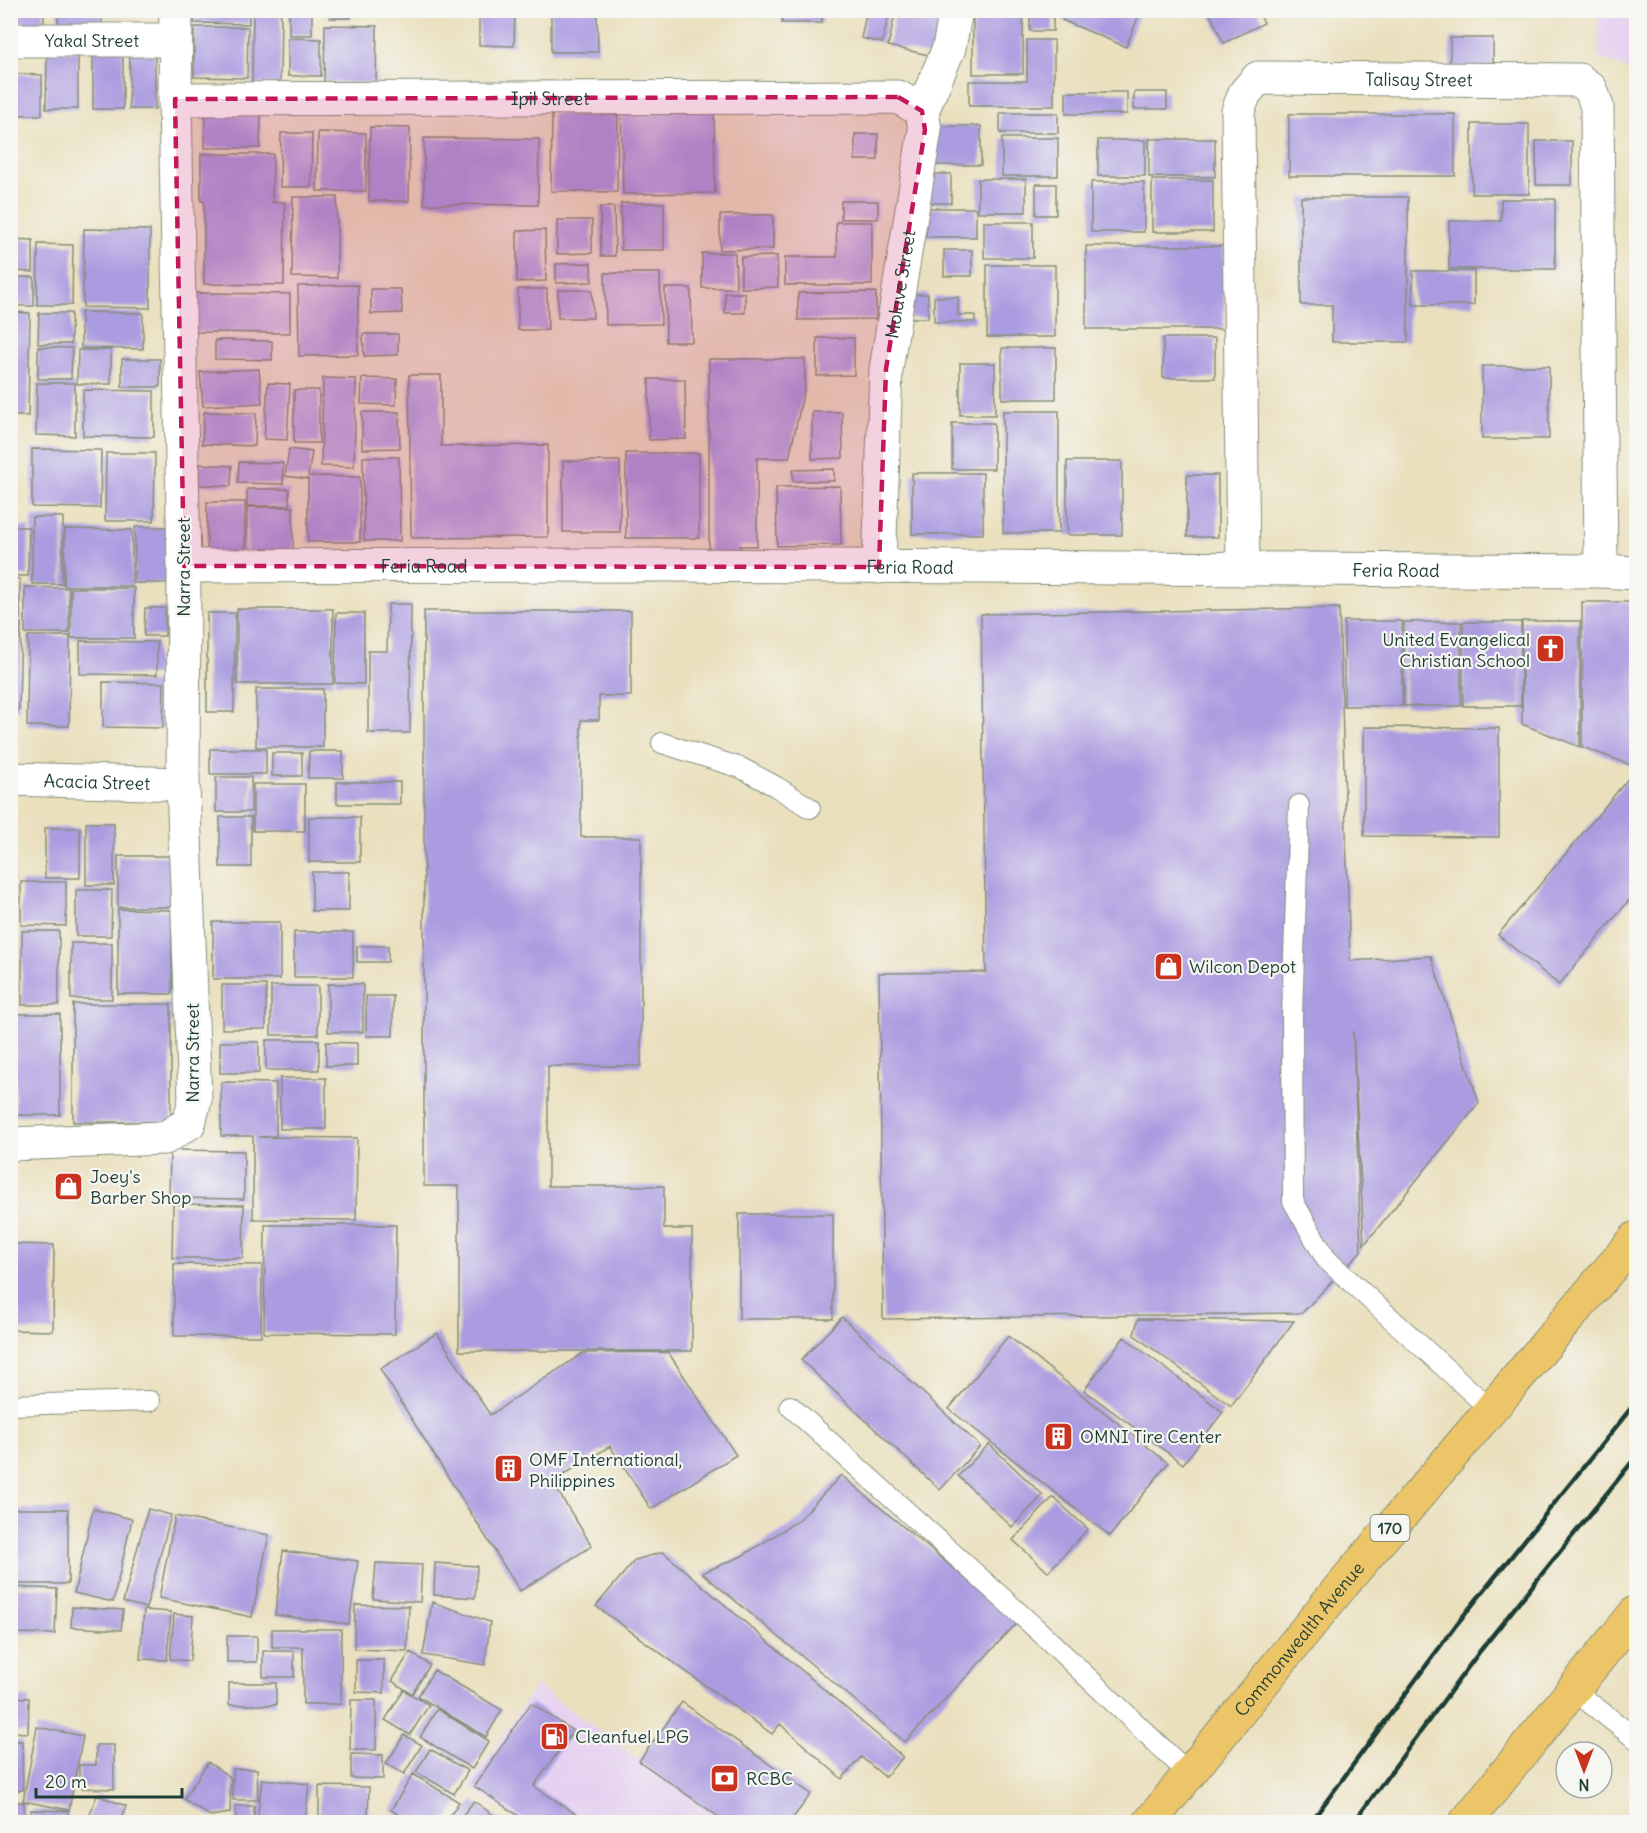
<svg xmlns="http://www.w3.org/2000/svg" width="1647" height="1833" viewBox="0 0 1647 1833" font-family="Delius,sans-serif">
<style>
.built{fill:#e6d2f0}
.building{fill:#ab9be0}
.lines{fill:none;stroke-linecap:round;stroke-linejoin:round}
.service-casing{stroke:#848e79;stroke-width:22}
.minor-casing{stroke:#848e79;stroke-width:35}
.primary-casing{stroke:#848e79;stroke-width:35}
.service{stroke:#fff;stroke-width:20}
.minor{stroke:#fff;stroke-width:33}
.primary{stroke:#edc569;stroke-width:33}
.rail{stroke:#1f3d34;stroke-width:4.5}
.marked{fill:#c2185b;fill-opacity:0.2;stroke:#c2185b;stroke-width:4.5;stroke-dasharray:12 8;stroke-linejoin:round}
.labels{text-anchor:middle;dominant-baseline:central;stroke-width:4.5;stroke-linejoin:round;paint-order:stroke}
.shield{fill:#f6f6f2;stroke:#60746d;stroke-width:1.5}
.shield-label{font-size:16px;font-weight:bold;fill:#1f3d34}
.street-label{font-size:18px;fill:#1f3d34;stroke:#f6f6f2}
.poi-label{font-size:18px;fill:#1f3d34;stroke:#f6f6f2;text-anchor:start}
</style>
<rect width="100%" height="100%" fill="#f6f6f2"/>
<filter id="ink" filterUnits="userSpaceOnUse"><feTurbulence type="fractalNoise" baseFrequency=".0167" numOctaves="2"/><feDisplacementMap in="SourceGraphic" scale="12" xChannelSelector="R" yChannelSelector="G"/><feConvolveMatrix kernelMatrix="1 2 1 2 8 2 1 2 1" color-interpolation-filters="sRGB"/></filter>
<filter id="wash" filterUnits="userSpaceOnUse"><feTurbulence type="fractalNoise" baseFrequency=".008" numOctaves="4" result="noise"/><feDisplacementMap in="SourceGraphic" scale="24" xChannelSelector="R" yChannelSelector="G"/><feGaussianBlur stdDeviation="1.35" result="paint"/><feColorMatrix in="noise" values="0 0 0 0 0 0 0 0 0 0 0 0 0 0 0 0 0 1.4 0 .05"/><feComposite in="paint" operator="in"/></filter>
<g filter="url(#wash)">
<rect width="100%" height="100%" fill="#eae0be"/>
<!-- built -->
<path class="built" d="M1598 11H1636V73L1598 57Z
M536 1685 724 1822H520L469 1786Z"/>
<g id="blocks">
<!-- building -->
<path class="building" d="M10 10H44V34L10 33Z
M58 10H102V28H58Z
M105 10H129V16H105Z
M195 10H249V24L194 23Z
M253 10H281L280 84H252Z
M289 10H312V35H289Z
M330 10H351V18H330Z
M479 10H515L514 46 479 45Z
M551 10H597L598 52H551Z
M782 10H822V23H782Z
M867 10H890L882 43 861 38Z
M896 10H943L933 56 888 46Z
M973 10H1023V74H973Z
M1030 10H1053V31H1030Z
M1067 10H1141L1126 47 1062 20Z
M1208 10H1257L1264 23 1224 43Z
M325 25 377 26 376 83 324 82Z
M194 27H248L247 78 194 77Z
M288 38 321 39V76H288Z
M1450 38H1493V74H1450Z
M1027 40H1054V106H969V81H1027Z
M93 45H123V109H93Z
M130 50 155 51V109H129Z
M47 51H78V109H46Z
M10 74 42 75V115H10Z
M1066 92H1127V114H1066Z
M1134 92H1167V109H1134Z
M714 106 715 193 623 194 621 108Z
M1000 113H1058V133H1000Z
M205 114 261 115 260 148H205Z
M552 114 618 115 617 192 551 191Z
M1289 114H1455V176H1289Z
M1472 124H1529V194H1472Z
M935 126H981V165H935Z
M370 127 410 128 409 201H369Z
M318 132 366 133V191H317Z
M281 133H312L311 187H280Z
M855 134H878V160H855Z
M424 138 539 139 538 205 424 204Z
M1002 138H1058V176H1002Z
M1149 139H1215V177H1149Z
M1098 140H1145V176H1098Z
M1536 141H1572V185H1536Z
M201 154H273L272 202H285L284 285 204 284V201H201Z
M928 174H951V203H928Z
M978 179H1026V212H978Z
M1152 180H1213V232H1152Z
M1091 182H1144V232H1091Z
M1036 184H1056V215H1036Z
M293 197H337V278L292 277Z
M1301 197H1408V342H1332V305H1301Z
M1501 199H1555V269H1449V221H1501Z
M841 201H878V219H841Z
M621 203H664V250H621Z
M600 207H614L615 256H601Z
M926 208H976V237H926Z
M720 215H773V249L720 250Z
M557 220H592V253L557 254Z
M836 222H872V285H785V257H837Z
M984 222H1033V258H984Z
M84 229 150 230V308L83 307Z
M545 230 546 281 517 282V231Z
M10 239 33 240V272L10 271Z
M38 244 73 245 72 305H37Z
M1086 246H1224V329H1086Z
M944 250H972V276H944Z
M702 253H735L736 288H702Z
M777 256 778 287 741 288V257Z
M591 263 592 282 556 283V264Z
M987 265H1055V337H987Z
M1413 271H1474V305H1413Z
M605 273H660L661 324 606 325Z
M10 277H34V306H10Z
M358 285V355L299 356 298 286Z
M665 288H691L692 342H666Z
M371 289H401L402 313 371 314Z
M518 289H547L548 330H518Z
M558 290H592L593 318H558Z
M876 292V319L798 320V293Z
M195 293 290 294V333L195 332Z
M725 293H745V313H725Z
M908 294H928V318H908Z
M934 297H958V315H975V322H934Z
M10 312 30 313 28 416H10Z
M81 312 143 313V349L81 348Z
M39 313H71V344H38Z
M363 334H398V355L364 356Z
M817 338H854V375L817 376Z
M1163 338H1215V378H1163Z
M215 340 272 341V360L215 359Z
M38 347 72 348 71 379H38Z
M1002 348H1056V399H1002Z
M78 350H111V384H77Z
M122 359H160V387H122Z
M709 359H805V386L789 458H757V546H740V558H709Z
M960 363H995V415H960Z
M1482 366H1549V439H1482Z
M259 369 262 403 203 406 200 372Z
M409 375H441V446L548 445V537L411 538Z
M323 378 356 379 354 467 321 466Z
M362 378 397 379 396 405 361 404Z
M649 379H685L686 439 649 440Z
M37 383H75V436L36 435Z
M268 383 290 384 287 440 264 439Z
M83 390 154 391V437L83 436Z
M294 390H319V443H294Z
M1003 411H1059V533H1003Z
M204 412 256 413 255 446 202 444Z
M362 412H399L400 448 362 449Z
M812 412H842L843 458 812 459Z
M952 423H994V469H952Z
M10 438H16L15 486H10Z
M32 449 101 450 100 508 32 507Z
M289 449 312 452 308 476 360 477V542H308V479L285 476Z
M106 453H155L154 521H105Z
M626 453H699V538H626Z
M363 457H399L400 541H364Z
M563 461H620V532H563Z
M1067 461H1122V535H1067Z
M239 462 283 463V484L238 483Z
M200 464 232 466 231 486 199 485Z
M834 469V481H793V470Z
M912 473H983V534H912Z
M1187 475H1218V537H1187Z
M840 486 841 545 777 546 776 487Z
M247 489H289V506H247Z
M207 502H245V554H207Z
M247 507H293V559H247Z
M32 517H63L62 584H32Z
M10 527H29L28 576H10Z
M135 527H177L176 583H134Z
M65 529 132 530V586H64Z
M10 579H20V619H10Z
M25 587 69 588V633H25Z
M71 588H134V638H71Z
M1582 602H1636V767L1582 747Z
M388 604H411L410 733H368V651H387Z
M145 608H165V636H144Z
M1339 608 1350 961 1431 956 1479 1103 1364 1245 1353 1031 1361 1251 1302 1313 883 1319 879 973 986 972 981 614Z
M237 609H333V684H237Z
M424 611H631V696H599V720H581V837H641V1066H548V1186H664V1229H692V1351H459V1186H424Z
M207 613H235L234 712H207Z
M336 613H364V684L335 683Z
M1344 621H1402V706H1344Z
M1522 621H1580V747L1522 724Z
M1404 622H1461V706H1404Z
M1463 622H1521V706H1463Z
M10 623H21L19 710H10Z
M28 636H70L69 726H27Z
M80 641 157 642V675L80 674Z
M103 682 164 683 163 728 103 727Z
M256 689H323V747H256Z
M1364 727 1499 728V837L1364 836Z
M210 749H266V774H210Z
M309 751H343V778H308Z
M272 753H302V776H272Z
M1632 774 1636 776V892L1559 985 1498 935Z
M216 777H251V812H216Z
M337 782H400V804H337Z
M253 784H305V831H253Z
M10 812H14V881H10Z
M220 817H251V867H220Z
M309 817H360V862H309Z
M86 823H114V885H86Z
M45 828H80V878H45Z
M118 856H171V907H118Z
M312 872H349V911H312Z
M21 882H66V926L21 925Z
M10 887H14V947H10Z
M76 890H112L111 936H76Z
M118 909 172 910V994H118Z
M213 922H280V979H213Z
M22 931H59V1005H22Z
M294 932H353V977H294Z
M71 943H112V999H71Z
M357 946H388V962H357Z
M328 984H363V1032H328Z
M222 985H266V1029H222Z
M271 986H318V1035H271Z
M366 996H393V1036H366Z
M73 1004H171V1122H73Z
M15 1014H60V1115H15Z
M266 1040H319V1070H266Z
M220 1042H259V1073H220Z
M326 1042 357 1043V1066H326Z
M280 1078H326V1129H280Z
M221 1082 276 1083V1136L259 1137 357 1138 356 1220 253 1219V1136H221Z
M170 1150 244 1151V1199L169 1198Z
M173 1204 244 1205 243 1258H172Z
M739 1214H833V1319H739Z
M265 1225H396L395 1334 264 1333Z
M10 1244 54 1245 53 1331 10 1330Z
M174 1264 262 1265 261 1336H174Z
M842 1317 980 1446 940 1490 801 1360Z
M1138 1319 1294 1321 1231 1406 1134 1335Z
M437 1333 490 1415 583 1353 668 1352 736 1455 651 1509 610 1446 552 1482 592 1546 520 1591 380 1369Z
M1008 1336 1168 1463 1110 1536 949 1409Z
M1124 1337 1223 1412 1183 1464 1084 1390Z
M989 1444 1043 1495 1012 1527 958 1476Z
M841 1475 1018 1622 905 1742 702 1573 742 1556 799 1520Z
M1053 1497 1088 1529 1048 1572 1013 1540Z
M14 1509H68V1584H14Z
M93 1509 132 1519 113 1602 74 1593Z
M148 1509 171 1515 146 1608 123 1602Z
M175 1516 269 1535 252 1617 159 1598Z
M283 1551 358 1561 349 1624 275 1615Z
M663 1552 903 1757 885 1777 861 1757 842 1779 780 1724 772 1734 596 1606 635 1560Z
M376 1563 422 1565 420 1602 373 1599Z
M435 1563 477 1566 475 1598 434 1595Z
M10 1587 57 1589 55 1634 10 1633Z
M432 1602 490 1622 485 1665 423 1655Z
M355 1605 409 1606 407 1651 354 1649Z
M72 1607 123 1610 121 1630 71 1627Z
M144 1610 171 1612 167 1660 140 1659Z
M174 1614 193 1616 190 1661 170 1659Z
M272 1629H341V1704H303V1647H272Z
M227 1636H257V1662H227Z
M263 1651H294V1677H263Z
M410 1652 430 1665 412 1694 392 1681Z
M356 1660H384V1693L356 1692Z
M434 1670 502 1710 486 1737 418 1696Z
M229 1683H276V1705H229Z
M404 1690 429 1705 410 1735 385 1720Z
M10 1697 29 1698 28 1733 10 1732Z
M351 1700H376V1750H350Z
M682 1702 811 1794 790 1822H726L639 1761Z
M531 1703 573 1731 534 1786 588 1822H528L474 1786Z
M437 1709 489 1741 472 1769 420 1737Z
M37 1727 83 1736 69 1810 23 1801Z
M404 1735 422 1745 404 1774 386 1764Z
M10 1741H22L23 1790 10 1791Z
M96 1745H114V1789L79 1788V1765H96Z
M430 1749 468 1771 454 1794 416 1772Z
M351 1754 383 1755V1779L351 1778Z
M208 1762 231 1778 230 1813 210 1816 184 1799Z
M233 1769H257L258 1800H233Z
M413 1774 459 1802 446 1822H410L391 1810Z
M262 1779 309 1784 305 1822H257Z
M319 1786 369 1787 368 1819H344V1822H311L312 1819H319Z
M97 1795 126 1806 120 1822H87Z
M474 1801 503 1822H457Z
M10 1802H24V1822H10Z
M236 1806H254V1822H236Z
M31 1810 68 1811V1822H30Z"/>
</g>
</g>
<g filter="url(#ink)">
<use href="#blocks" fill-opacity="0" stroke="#848e79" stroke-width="1.5"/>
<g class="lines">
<defs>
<path id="service" d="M662 743 741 768 775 786 810 808
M1299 805 1292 1016 1293 1201 1326 1259 1490 1409
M10 1405 150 1401
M790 1406 1041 1633 1188 1773
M1572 1689 1636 1739"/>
<g id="minor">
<path id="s1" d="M10 40H175"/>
<path id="s2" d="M175 99 898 97 922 111"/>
<path id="s3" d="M184 566 671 565 1601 571 1636 573"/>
<path id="s4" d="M879 567 886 369 925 130 922 111 949 48 956 10"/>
<path id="s5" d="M1243 569 1238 111 1245 93 1258 78 1579 80 1591 89 1597 107 1601 571"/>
<path id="s6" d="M10 779 183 784"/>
<path d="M10 1144 165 1138 189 1123 195 1100 183 784 184 566 175 99 176 10"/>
</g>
<g id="primary">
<path id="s7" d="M1150 1822 1338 1590 1636 1238"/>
<path d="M1466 1822 1636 1612"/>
</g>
</defs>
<!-- service casing -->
<use href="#service" class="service-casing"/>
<!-- minor casing -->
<use href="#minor" class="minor-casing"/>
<!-- primary casing -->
<use href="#primary" class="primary-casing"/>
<!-- service -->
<use href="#service" class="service"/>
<!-- minor -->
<use href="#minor" class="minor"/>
<!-- primary -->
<use href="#primary" class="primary"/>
<!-- rail -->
<path class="rail" d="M1311 1822 1456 1625 1636 1402
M1354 1822 1480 1651 1636 1457"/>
</g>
</g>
<!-- marked area -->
<path class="marked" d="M898 97 922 111 925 130 886 369 879 567 184 566 175 99Z"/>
<!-- icons -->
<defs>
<symbol id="church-square" viewBox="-11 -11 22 22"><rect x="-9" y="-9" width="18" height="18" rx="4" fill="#c8321e" stroke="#f6f6f2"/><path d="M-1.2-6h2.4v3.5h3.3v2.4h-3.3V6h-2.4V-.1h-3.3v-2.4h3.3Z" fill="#fff"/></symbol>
<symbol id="shop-square" viewBox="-11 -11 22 22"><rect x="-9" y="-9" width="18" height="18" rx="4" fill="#c8321e" stroke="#f6f6f2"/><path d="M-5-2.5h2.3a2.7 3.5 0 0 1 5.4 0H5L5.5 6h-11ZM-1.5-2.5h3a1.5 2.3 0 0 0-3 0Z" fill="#fff"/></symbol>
<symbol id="building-square" viewBox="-11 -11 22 22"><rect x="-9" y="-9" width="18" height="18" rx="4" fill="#c8321e" stroke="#f6f6f2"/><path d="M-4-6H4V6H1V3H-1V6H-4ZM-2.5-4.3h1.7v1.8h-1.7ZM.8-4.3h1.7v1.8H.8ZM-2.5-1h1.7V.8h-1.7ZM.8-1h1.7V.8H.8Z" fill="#fff"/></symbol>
<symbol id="fuel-square" viewBox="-11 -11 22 22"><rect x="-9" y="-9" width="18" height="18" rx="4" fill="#c8321e" stroke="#f6f6f2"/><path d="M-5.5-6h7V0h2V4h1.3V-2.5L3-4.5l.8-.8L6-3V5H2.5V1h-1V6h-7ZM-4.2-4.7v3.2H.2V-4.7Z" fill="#fff"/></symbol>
<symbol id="bank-square" viewBox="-11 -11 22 22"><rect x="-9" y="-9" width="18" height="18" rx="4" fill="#c8321e" stroke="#f6f6f2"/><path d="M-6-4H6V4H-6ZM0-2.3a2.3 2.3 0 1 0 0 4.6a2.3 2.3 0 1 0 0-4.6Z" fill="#fff"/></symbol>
</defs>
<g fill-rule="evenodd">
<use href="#church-square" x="1534" y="632" width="33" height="33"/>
<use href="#shop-square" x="1152" y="950" width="33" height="33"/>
<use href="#shop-square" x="52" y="1170" width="33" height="33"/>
<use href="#building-square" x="1042" y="1420" width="33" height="33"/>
<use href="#building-square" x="492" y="1452" width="33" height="33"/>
<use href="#fuel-square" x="538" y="1720" width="33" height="33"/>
<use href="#bank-square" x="708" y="1762" width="33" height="33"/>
</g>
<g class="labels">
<!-- shield labels -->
<rect class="shield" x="1370.5" y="1515" width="39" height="26" rx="4.5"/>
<g class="shield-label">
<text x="1390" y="1528">170</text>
</g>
<!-- street labels -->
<g class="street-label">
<text stroke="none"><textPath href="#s1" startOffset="82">Yakal Street</textPath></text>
<text stroke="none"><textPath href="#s5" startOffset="658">Talisay Street</textPath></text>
<text stroke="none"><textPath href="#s2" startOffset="375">Ipil Street</textPath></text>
<text stroke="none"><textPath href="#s4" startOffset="284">Molave Street</textPath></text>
<text stroke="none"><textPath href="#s3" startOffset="240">Feria Road</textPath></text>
<text transform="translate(183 567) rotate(-90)">Narra Street</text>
<text stroke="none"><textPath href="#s3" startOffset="726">Feria Road</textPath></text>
<text stroke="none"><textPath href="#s3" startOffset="1212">Feria Road</textPath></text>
<text stroke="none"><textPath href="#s6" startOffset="87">Acacia Street</textPath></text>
<text transform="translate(192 1053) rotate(-90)">Narra Street</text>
<text stroke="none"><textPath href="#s7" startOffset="236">Commonwealth Avenue</textPath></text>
</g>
<!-- poi labels -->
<g class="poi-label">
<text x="1530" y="639" text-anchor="end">United Evangelical<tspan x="1530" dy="21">Christian School</tspan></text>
<text x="1189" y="966">Wilcon Depot</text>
<text x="90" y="1176">Joey's<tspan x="90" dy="21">Barber Shop</tspan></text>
<text x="1080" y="1436">OMNI Tire Center</text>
<text x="529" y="1459">OMF International,<tspan x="529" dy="21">Philippines</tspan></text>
<text x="575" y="1736">Cleanfuel LPG</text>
<text x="746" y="1778">RCBC</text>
</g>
</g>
<!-- margin -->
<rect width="1647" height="1833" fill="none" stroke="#f6f6f2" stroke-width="36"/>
<!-- north arrow -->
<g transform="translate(1584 1770) rotate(180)"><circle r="28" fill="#f6f6f2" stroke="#a0aca6" stroke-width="1.5"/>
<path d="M0-4.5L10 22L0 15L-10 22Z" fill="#c8321e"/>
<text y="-9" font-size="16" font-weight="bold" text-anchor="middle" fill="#1f3d34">N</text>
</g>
<!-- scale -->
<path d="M36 1788v9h146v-9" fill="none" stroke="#1f3d34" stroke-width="3"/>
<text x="45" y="1788" font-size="18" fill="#1f3d34" stroke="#f6f6f2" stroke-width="4.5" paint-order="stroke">20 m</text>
</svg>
